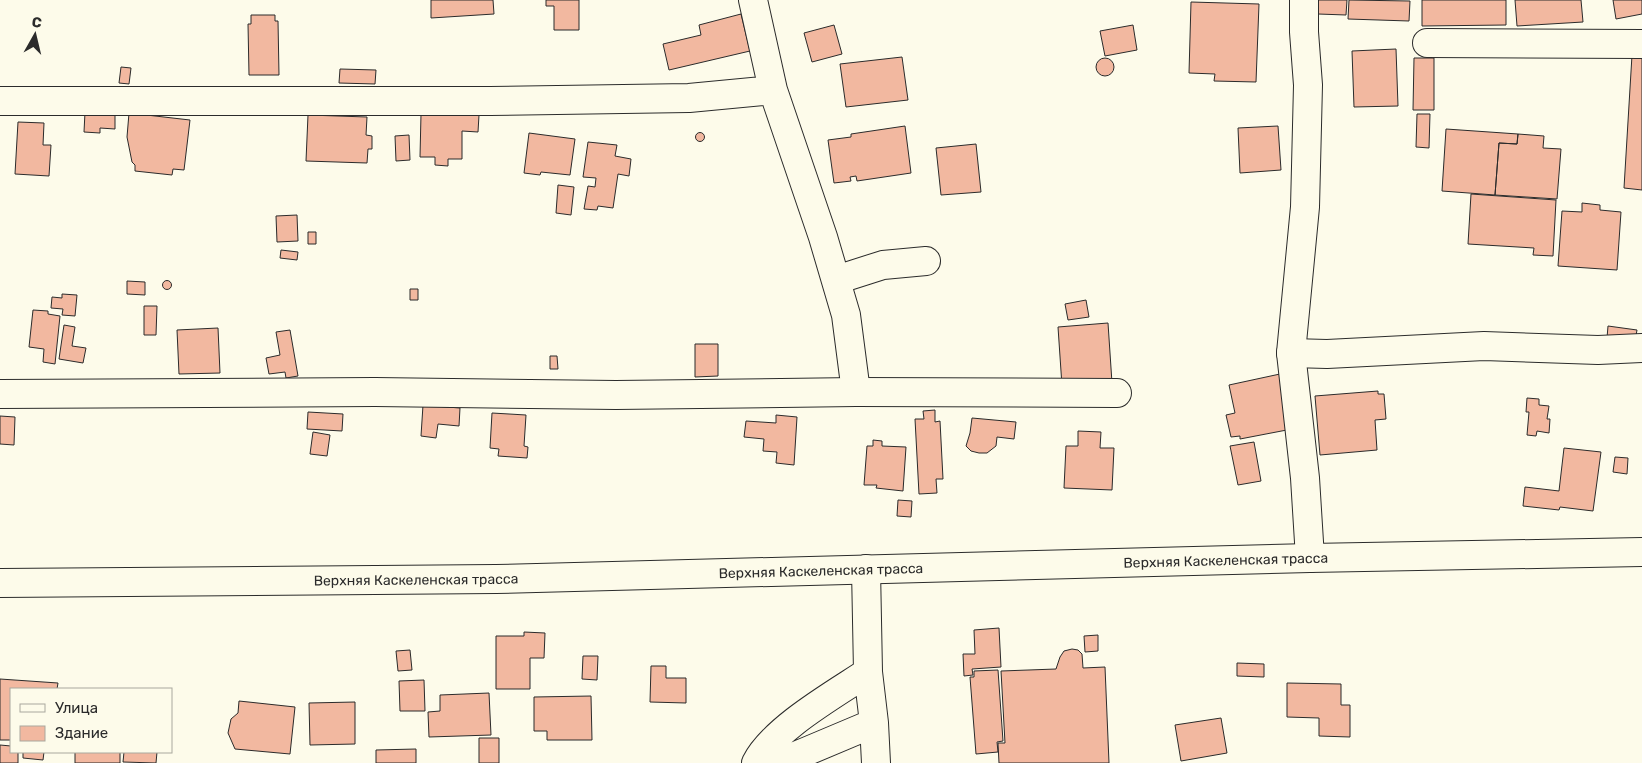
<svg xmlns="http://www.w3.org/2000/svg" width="1642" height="763" viewBox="0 0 1642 763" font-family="Rubik,sans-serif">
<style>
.building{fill:#f2b8a0;stroke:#2b2b2b}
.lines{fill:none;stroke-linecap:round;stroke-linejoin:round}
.street-casing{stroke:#2b2b2b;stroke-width:30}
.secondary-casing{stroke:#2b2b2b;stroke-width:30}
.primary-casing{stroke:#2b2b2b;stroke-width:30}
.street{stroke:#fdfbea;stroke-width:28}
.secondary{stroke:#fdfbea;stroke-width:28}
.primary{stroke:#fdfbea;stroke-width:28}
.labels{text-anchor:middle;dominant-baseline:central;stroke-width:4;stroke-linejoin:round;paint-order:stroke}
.street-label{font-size:14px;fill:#2b2b2b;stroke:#fdfbea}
</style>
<rect width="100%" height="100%" fill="#fdfbea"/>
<!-- building -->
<path class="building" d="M431 0H493L494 14 431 18Z
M546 0H579V30H554V6H546Z
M1318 0H1347L1346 15 1318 14Z
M1349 0 1410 1 1409 21 1348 19Z
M1422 0H1506V25L1422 26Z
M1515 0H1581L1583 22 1517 26Z
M1613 0H1642V14L1616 19Z
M1191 2 1259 4 1256 82 1214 81 1215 74 1189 73Z
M741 14 750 51 669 70 663 44 701 35 699 25Z
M251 15H275V21H278L279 75H249L248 24H251Z
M834 25 842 54 812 62 804 33Z
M1133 25 1137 50 1105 56 1100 31Z
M1396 49 1398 106 1354 107 1352 51Z
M1632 55H1642V190L1624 188Z
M902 57 908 100 846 107 840 64Z
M1414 58H1434V110H1413Z
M1096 67a9 9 0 1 1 18 0a9 9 0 1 1-18 0Z
M121 67 131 68 129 84 119 83Z
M340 69 376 70 375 84 339 83Z
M85 112 115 114V129L100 128V133L84 132Z
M129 113 190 120 184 170 173 169 172 175 135 171V165L132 162 127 137Z
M421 114 479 115 478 132 462 131V159H448V166L435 165V157H420Z
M1417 114H1430L1429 148 1416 147Z
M308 115 367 117 366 135 372 136V149H368L367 163 306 161Z
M18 122 44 123 43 145H51L49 176 15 174Z
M905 126 911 173 857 181 856 176 850 177 851 181 834 183 828 140 851 137V134Z
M1278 126 1281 170 1240 173 1238 128Z
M1446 129 1518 134 1517 144 1499 143 1495 195 1442 191Z
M695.5 137a4.5 4.5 0 1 1 9 0a4.5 4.5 0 1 1-9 0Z
M529 133 575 139 570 175 541 172 540 175 524 173Z
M1518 134 1544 136 1543 148 1561 149 1557 199 1495 195 1499 143 1517 144Z
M409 135 410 160 396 161 395 136Z
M588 142 617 145 615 156 631 159 629 176 618 174 613 208 598 206 597 210 584 209 588 186 595 187 596 178 583 177Z
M976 144 981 192 941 195 936 148Z
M558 185 574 187 571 215 556 213Z
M1471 194 1556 200 1553 256 1533 255 1534 248 1468 244Z
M1582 203 1600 205V210L1621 212 1617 270 1558 266 1562 211 1582 212Z
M297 215 298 241 277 242 276 216Z
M308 232H316V244H308Z
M281 250 298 252 297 260 280 258Z
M162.5 285a4.5 4.5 0 1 1 9 0a4.5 4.5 0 1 1-9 0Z
M127 281 145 282V295L127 294Z
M410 289H418V300H410Z
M62 294 77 295 75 316 62 315 63 309 51 308 52 297 62 298Z
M1086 300 1089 317 1068 320 1065 304Z
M144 306H157L156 335H144Z
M33 310 48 311V314L60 316 55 364 43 362 44 349 29 347Z
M1108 323 1112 383 1062 386 1058 327Z
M64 325 75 327 72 346 86 348 83 363 59 359Z
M1608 326 1637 330 1635 341 1607 338Z
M218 328 220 373 179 374 177 330Z
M290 330 298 376 286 378 285 372 269 374 266 358 280 355 276 332Z
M695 344H718V376L695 377Z
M550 356H557L558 369H550Z
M1280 374 1292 429 1240 439V436L1231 437 1226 415 1235 413 1229 385Z
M1378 391V394H1384L1386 419 1375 420 1377 450 1320 455 1315 396Z
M1527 398 1539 399V405L1549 406 1547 419H1550L1549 433 1537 431 1536 436 1527 435 1529 412H1526Z
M423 405 460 408 459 426 438 424 436 438 421 436Z
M935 410V422L940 421 943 479H936L937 493 919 494 915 419H924L923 411Z
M308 412 343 414 342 431 307 429Z
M492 413 526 415 524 446 528 447 527 458 498 456 499 449 490 448Z
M776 415 797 417 794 465 776 463 777 452 763 451 764 439 744 437 746 421 776 423Z
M0 416 15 417 14 445 0 444Z
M972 418 1016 422 1014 439 997 437 996 446 987 453H979L971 451 966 446 970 433Z
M1078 431 1101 432 1100 448H1114L1112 490 1064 488 1066 446H1078Z
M313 432 330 435 327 456 310 454Z
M873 440 882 441V446L906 447 903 491 876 488 877 485H864L867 446H873Z
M1254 442 1261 481 1238 485 1230 446Z
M1564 448 1601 452 1593 511 1560 507 1559 510 1523 506 1525 487 1559 491Z
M1615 457 1628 458 1627 474 1613 472Z
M898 500 912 501 911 517 897 516Z
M999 628 1001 667 972 669 973 675 964 676 963 654H975L974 630Z
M524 632 545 633 544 658H530V689H496V636H524Z
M1098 635V651L1085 652 1084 636Z
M1072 649 1078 650 1082 654 1083 668 1105 667 1109 763H999L998 743H1005L1001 671 1056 669 1060 657 1064 651Z
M410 650 412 670 398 671 396 651Z
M583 656H598L597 680 582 679Z
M1237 663 1264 664V677L1237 676Z
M651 666H666V678H686V703L650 702Z
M998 670 1003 741 997 742 998 752 976 754 970 677H974V671Z
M0 679 58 683 57 689H11V740H0Z
M424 680 425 711H400L399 681Z
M1287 683 1341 684V705H1350V737L1319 736V718L1287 717Z
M489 693 491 735 429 737 428 712 440 711V695Z
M591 696 592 740H547V731H534V697Z
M239 701 295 707 290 754 235 749 228 733 231 719 238 713Z
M355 702V744L310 745 309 703Z
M1221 718 1227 753 1181 761 1175 725Z
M479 738H499V763H479Z
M0 745 11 746V752H18V763H0Z
M416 749V763H376V750Z
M23 752H44L43 760 23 758Z
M75 752H120V763H75Z
M124 752H157L156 763 123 762Z"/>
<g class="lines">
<defs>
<path id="street" d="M753 0 773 90 823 237 846 315 856 392
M1304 0V32L1308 85 1305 207 1291 353 1305 478 1310 558
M1427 43 1642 44
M0 101H490L689 98 773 90
M836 280 883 265 926 261
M866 569 868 672 874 723 876 763
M756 763C773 729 835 694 868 672
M779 763 874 723"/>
<path id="secondary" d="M1291 353 1327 354 1484 346 1598 350 1642 348
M0 394 375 392 616 395 856 392 1117 393"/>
<g id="primary">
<path id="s1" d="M0 583 496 579 1310 558 1642 552"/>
</g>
</defs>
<!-- street casing -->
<use href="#street" class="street-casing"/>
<!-- secondary casing -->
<use href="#secondary" class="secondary-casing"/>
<!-- primary casing -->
<use href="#primary" class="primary-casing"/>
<!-- street -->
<use href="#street" class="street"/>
<!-- secondary -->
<use href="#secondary" class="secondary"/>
<!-- primary -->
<use href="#primary" class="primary"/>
</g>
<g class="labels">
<!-- street labels -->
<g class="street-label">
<text stroke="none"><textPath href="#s1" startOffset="1226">Верхняя Каскеленская трасса</textPath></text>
<text stroke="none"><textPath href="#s1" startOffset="821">Верхняя Каскеленская трасса</textPath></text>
<text stroke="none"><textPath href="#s1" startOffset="416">Верхняя Каскеленская трасса</textPath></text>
</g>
</g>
<!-- legend -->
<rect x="10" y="688" width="162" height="65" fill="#fdfbea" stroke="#a9a89e"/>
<rect x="20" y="704" width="25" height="8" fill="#fdfbea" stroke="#a9a89e"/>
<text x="55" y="713" font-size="15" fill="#2b2b2b">Улица</text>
<rect x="20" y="726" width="25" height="15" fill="#f2b8a0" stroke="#a9a89e"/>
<text x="55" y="738" font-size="15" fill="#2b2b2b">Здание</text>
<!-- north arrow -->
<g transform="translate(35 35) rotate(8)" stroke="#fdfbea" stroke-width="4" paint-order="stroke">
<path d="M0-4L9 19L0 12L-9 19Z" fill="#2b2b2b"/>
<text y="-8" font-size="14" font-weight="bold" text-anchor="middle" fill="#2b2b2b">С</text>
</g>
</svg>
